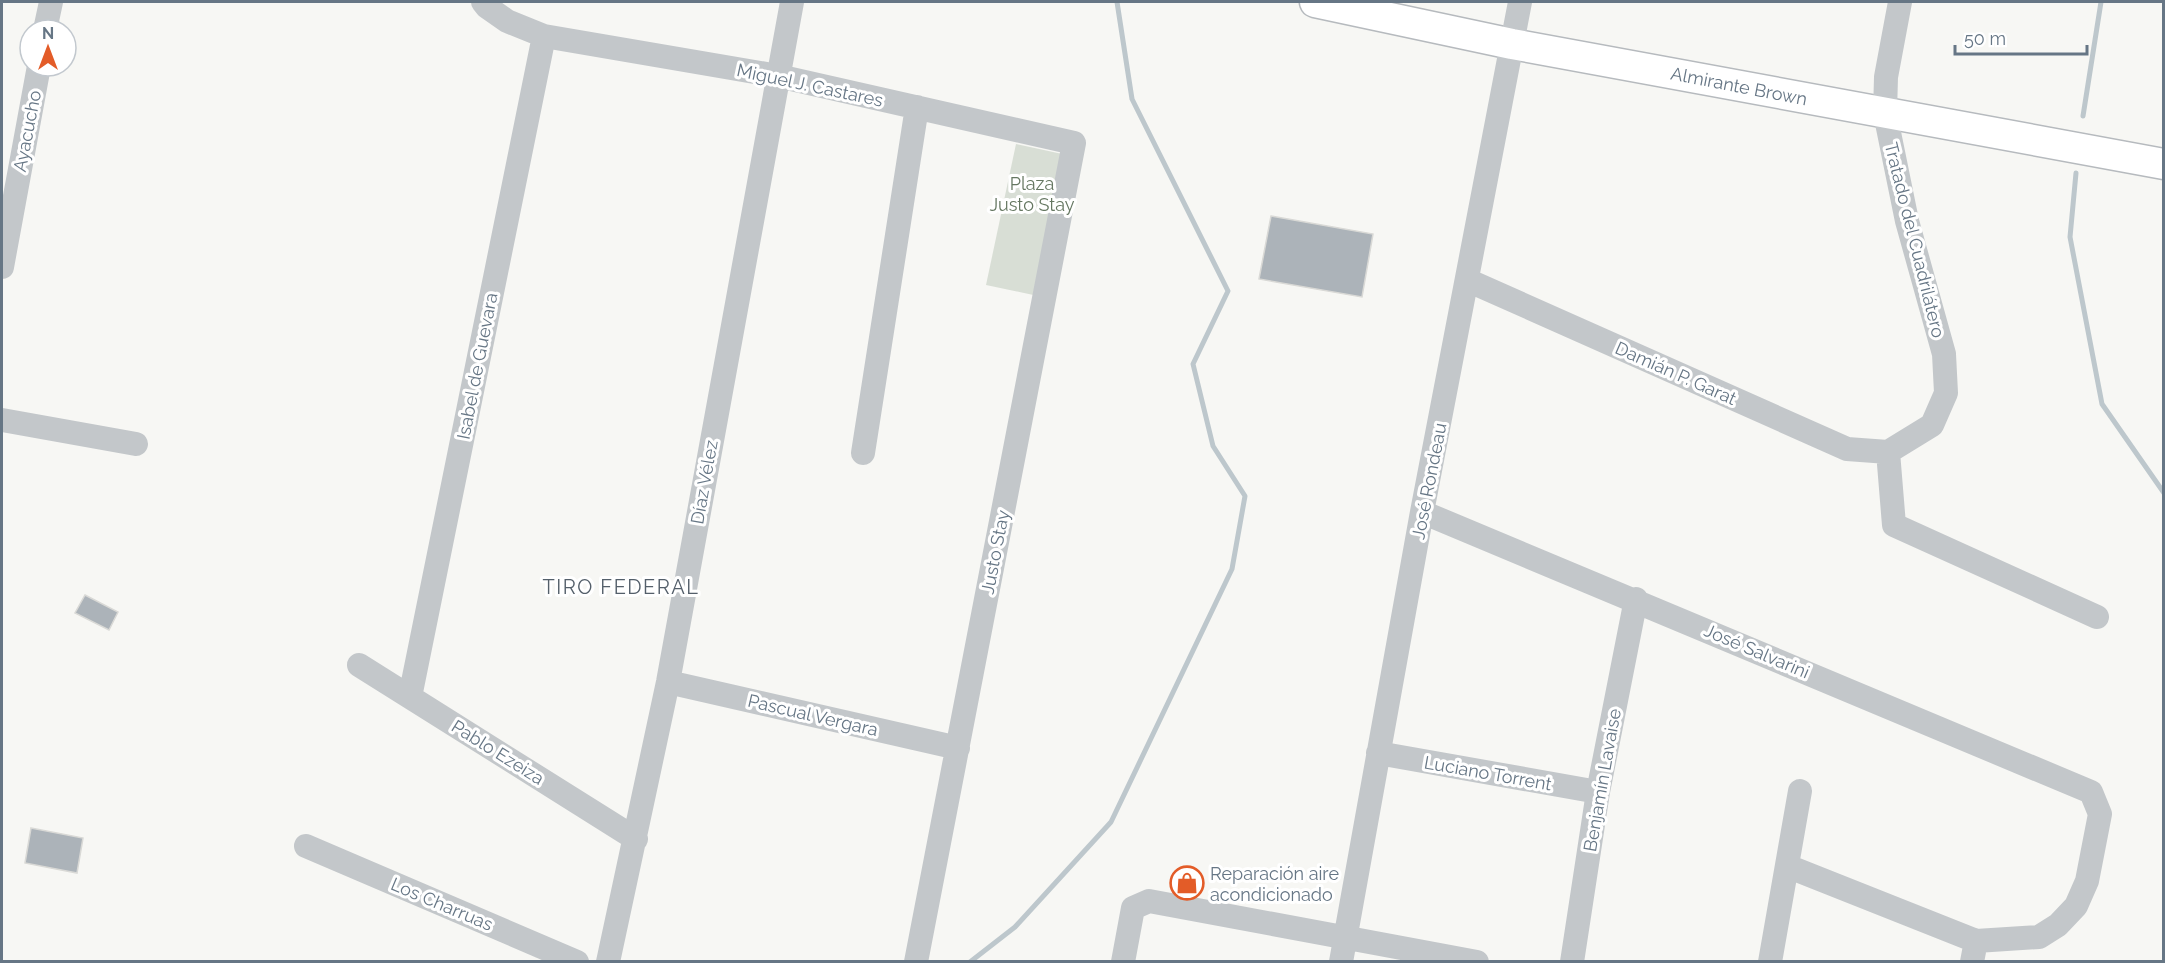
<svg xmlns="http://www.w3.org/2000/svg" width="2165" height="963" viewBox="0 0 2165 963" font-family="Raleway,sans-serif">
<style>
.green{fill:#d8ded5}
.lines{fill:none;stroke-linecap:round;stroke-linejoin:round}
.stream{stroke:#bdc7cc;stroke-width:5}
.building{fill:#acb3b9;stroke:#d9d9d6;stroke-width:1.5}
.major-casing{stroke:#b6babe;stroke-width:33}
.minor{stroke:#c3c7ca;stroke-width:24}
.major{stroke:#fff;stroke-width:30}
.labels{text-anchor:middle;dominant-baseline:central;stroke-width:6;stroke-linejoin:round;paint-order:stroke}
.street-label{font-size:18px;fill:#667685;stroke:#fff}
.park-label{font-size:18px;fill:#657761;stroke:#fff}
.poi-label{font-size:18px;fill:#667685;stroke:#fff;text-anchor:start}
.neighbourhood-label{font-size:20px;letter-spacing:1.5px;fill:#545f6a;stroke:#fff}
</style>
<rect width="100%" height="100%" fill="#f7f7f4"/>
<!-- green -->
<path class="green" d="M1016 144 1067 155 1038 296 986 285Z"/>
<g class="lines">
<!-- stream -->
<path class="stream" d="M2083 116 2101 2
M2076 173 2070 237 2102 404 2164 493
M970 962 1015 927 1111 822 1232 569 1245 496 1213 446 1193 364 1228 291 1132 99 1117 2"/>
</g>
<!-- building -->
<path class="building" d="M1271 216 1373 234 1362 297 1259 279Z
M85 595 118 612 109 630 75 613Z
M31 828 83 838 77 873 25 863Z"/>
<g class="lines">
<defs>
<path id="major" d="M1315 2 1512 44 2164 164"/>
</defs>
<!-- major casing -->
<use href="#major" class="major-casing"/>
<!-- minor -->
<path class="minor" d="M483 2 487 7 507 21 544 36 778 76 1074 143 916 962
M45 30 51 2
M2 267 39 66
M1467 280 1847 449 1888 452
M2 420 136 444
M1888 452 1932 425 1946 393 1944 354 1907 221 1885 113 1886 77 1900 2
M1888 452 1894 525 2097 617
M863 453 917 107
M1422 512 2091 792 2100 814 2087 881 2076 906 2058 925 2039 937 1976 941 1972 962
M359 665 636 839
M668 682 958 748
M410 697 544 36
M1378 753 1598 792
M306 846 577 962
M1787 866 1976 941
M608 962 668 682 792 2
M1123 962 1133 908 1149 901 1477 962
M1341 962 1422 512 1520 2
M1572 962 1598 792 1636 599
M1770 962 1800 791"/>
<!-- major -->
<use href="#major" class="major"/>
</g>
<!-- icons -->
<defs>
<symbol id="shop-ring" viewBox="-11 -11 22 22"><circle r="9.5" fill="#fff" stroke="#e35c28" stroke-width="1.5"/><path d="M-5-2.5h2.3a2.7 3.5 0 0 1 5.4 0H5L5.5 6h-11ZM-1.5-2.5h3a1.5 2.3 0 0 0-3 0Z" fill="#e35c28"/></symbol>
</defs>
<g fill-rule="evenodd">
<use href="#shop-ring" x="1168" y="864" width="38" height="38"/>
</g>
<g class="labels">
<!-- street labels -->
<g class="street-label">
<text transform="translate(810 85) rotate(12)">Miguel J. Castares</text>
<text transform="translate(1739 86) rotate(11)">Almirante Brown</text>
<text transform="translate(27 131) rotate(-79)">Ayacucho</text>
<text transform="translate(1915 240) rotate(76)">Tratado del Cuadrilátero</text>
<text transform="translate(477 366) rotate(-79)">Isabel de Guevara</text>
<text transform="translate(1676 373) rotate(24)">Damián P. Garat</text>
<text transform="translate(1429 481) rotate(-79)">José Rondeau</text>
<text transform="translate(704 482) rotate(-80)">Díaz Vélez</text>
<text transform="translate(995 552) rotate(-79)">Justo Stay</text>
<text transform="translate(1757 651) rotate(23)">José Salvarini</text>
<text transform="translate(813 715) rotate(13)">Pascual Vergara</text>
<text transform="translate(498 752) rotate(32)">Pablo Ezeiza</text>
<text transform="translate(1488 773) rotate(10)">Luciano Torrent</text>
<text transform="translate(1602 780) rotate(-80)">Benjamín Lavaise</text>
<text transform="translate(442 904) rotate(23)">Los Charruas</text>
</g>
<!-- park labels -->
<g class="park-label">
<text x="1032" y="183">Plaza<tspan x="1032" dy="21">Justo Stay</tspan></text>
</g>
<!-- poi labels -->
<g class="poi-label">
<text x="1210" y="873">Reparación aire<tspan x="1210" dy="21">acondicionado</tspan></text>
</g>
<!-- neighbourhood labels -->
<g class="neighbourhood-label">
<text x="621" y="587">TIRO FEDERAL</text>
</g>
</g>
<!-- border -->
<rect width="2165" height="963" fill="none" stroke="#667685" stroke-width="6"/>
<!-- north arrow -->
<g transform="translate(48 48)"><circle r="28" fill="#ffffff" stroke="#c2c8ce" stroke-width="1.5"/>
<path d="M0-4.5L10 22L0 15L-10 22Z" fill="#e35c28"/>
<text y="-9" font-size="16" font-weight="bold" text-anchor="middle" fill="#667685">N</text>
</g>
<!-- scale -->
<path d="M1955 45v9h132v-9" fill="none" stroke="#667685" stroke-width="3"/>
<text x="1964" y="45" font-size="18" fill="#667685" stroke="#ffffff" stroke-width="4.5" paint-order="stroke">50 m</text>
</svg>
